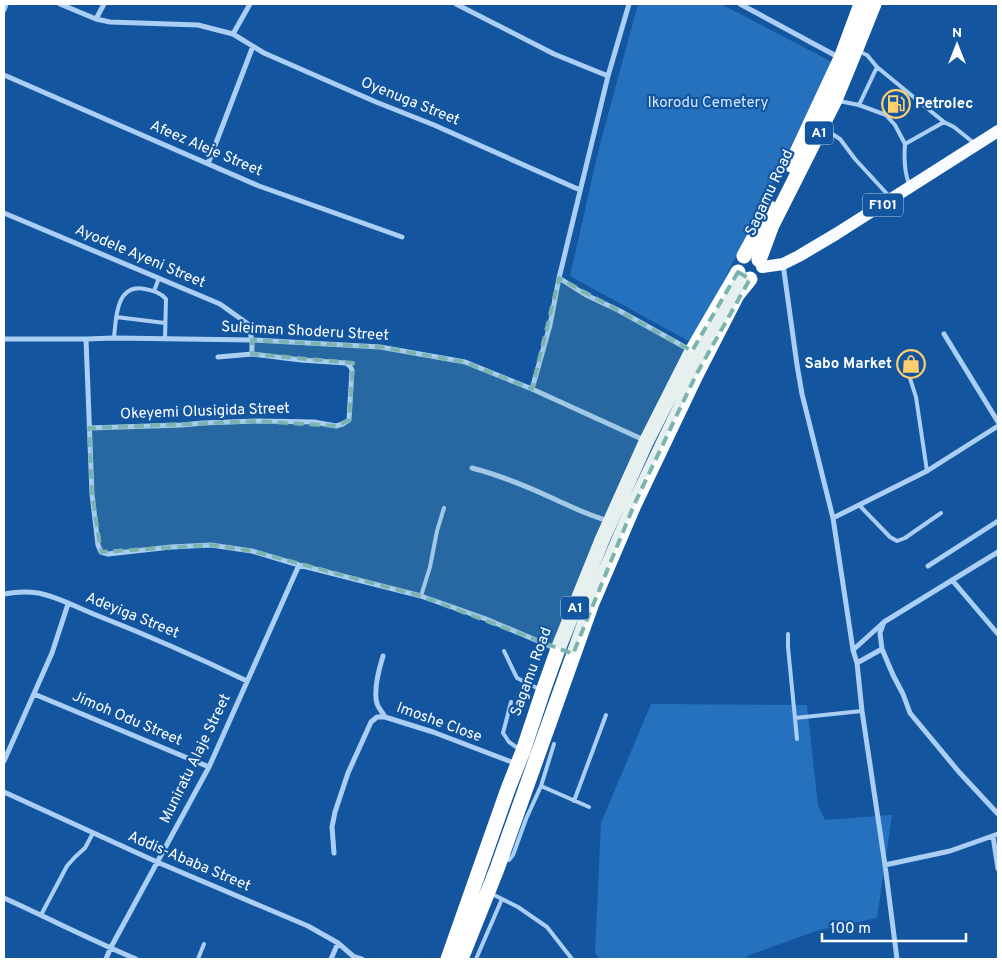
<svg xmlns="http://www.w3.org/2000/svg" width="1002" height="963" viewBox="0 0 1002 963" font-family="Overpass,sans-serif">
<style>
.green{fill:#2671bd}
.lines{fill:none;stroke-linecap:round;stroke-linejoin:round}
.lane{stroke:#abcff4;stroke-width:4}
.street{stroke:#abcff4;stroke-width:5}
.primary{stroke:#f8fbff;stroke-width:12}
.highway{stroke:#fff;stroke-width:15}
.marked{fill:#7bb4af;fill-opacity:0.2;stroke:#7bb4af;stroke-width:4;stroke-dasharray:10 6;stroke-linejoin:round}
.labels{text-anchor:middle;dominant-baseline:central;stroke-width:4.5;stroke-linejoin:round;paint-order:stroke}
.shield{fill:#13569f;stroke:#b8cce2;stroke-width:1}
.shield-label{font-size:14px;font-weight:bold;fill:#fff}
.street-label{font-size:15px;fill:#fff;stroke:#13569f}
.park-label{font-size:15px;fill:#d3e8fd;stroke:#13569f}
.poi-label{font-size:15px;font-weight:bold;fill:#fff;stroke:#13569f;text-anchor:start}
</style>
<rect width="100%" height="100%" fill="#13569f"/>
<!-- green -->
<path class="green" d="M638 4H721L832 62 750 229 692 343 570 276 599 148Z
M651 704 807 705 818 806 825 820 892 815 877 918 819 930 747 956 748 959H600L595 953 601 823Z"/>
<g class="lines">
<!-- lane -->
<path class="lane" d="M858 51 867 55 877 67 944 122
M839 101 859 105 886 115 895 125 905 144
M859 105 877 67
M823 128 840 139 855 159 889 196
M909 184C904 171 904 157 905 144L944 122 954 127 974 143
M154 291 159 278
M116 317 165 323
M114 338C116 318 116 283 145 289 153 291 160 292 166 299L165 339
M907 369 916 397 927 471
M859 505 890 537 897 541 905 538 941 513
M421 596 430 567 437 531 444 508
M788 634V647L797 739
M504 651 517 678 541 690
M511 702 503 733 509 742 519 749
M795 718 862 711
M541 786 589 807
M574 801 606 715
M505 859 509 860 513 855 526 819 541 786 554 744
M492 894 518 907 547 927 572 959
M41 915 67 866 75 857 85 848 93 833
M198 959 204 944
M476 959 502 899"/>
<!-- street -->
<path class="street" d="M60 4 96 19 110 22 198 25 233 34 264 53 376 102 434 125 580 190
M456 4 554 54 608 76
M740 4 840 58
M4 10 6 4
M96 19 104 4
M233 34 250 4
M4 75 259 186 402 237
M208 164 253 46
M4 213 220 304 248 324 252 340V354L301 360 346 363 350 366 352 370 349 420 343 424 336 426 314 422 258 421 203 423 182 425 89 428
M783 264 797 365 802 394 833 518 853 650 857 663 862 711 885 865 897 959
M559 278 586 295 618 310 690 350
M944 334 998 422
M4 339H86L114 338 252 340 380 347 465 362 532 389 644 440
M86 339 92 494 98 545 101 552 108 554 171 547 211 545 252 551 299 565 421 596 486 619 557 649
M218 357 252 354
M532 389 550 325 559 278 608 76 629 4
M472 468C499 475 526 486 552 498 572 507 587 515 609 521
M833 518 927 471 998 426
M928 566 998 521
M952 580 998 634
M4 594C15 592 26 591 38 593 56 596 78 608 96 615 147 635 197 657 247 681
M882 649 880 633 884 622
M853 650 884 622 998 552
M383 656C379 669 372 693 378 706 380 710 383 713 385 717
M857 663 882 649 893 675 903 694 910 713 959 772 998 814
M34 694 209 767
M4 761 52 653 68 604
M4 792 157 862 308 926 338 943 353 956 362 959
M993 836 998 869
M334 853 332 827 335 812 348 773 371 722 377 717H385L433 732 517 764
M885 865 950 851 998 834
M4 898C48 918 91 940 136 959
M106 959 110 949 209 767 299 565
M331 959 338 943"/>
<!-- primary -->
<path class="primary" d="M762 267 783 264 799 256 836 234 998 131"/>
<!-- highway -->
<path class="highway" d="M791 165 841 58 861 4
M744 256 770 208
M759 260 772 225 835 100 856 49 874 4
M448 959 508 789 523 751 543 691 558 649 602 540 646 442 692 351 738 272
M461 959 497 869 592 603 634 505 696 375 737 295 750 279"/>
</g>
<!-- marked area -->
<path class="marked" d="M738 272 750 279 696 375 634 505 573 654 421 596 252 551 211 545 101 552 92 494 89 428 258 421 336 426 349 420 353 363 252 354V340L380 347 465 362 532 389 559 278 692 351Z"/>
<!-- icons -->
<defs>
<symbol id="fuel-ring" viewBox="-11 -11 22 22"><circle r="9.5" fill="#13569f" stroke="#ffcf6e" stroke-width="1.5"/><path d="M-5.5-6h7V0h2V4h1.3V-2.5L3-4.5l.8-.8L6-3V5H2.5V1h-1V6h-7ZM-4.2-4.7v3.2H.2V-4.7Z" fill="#ffcf6e"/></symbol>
<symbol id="shop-ring" viewBox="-11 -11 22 22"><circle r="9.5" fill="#13569f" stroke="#ffcf6e" stroke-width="1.5"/><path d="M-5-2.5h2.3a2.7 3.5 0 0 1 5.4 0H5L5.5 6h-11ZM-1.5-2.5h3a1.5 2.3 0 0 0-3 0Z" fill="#ffcf6e"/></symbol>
</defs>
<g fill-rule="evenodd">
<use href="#fuel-ring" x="880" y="88" width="32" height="32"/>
<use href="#shop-ring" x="895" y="348" width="32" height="32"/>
</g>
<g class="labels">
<!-- shield labels -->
<g class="shield">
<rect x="805" y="121.5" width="28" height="23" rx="4"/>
<rect x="863" y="193.5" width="40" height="23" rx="4"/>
<rect x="561" y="596.5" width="28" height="23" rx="4"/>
</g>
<g class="shield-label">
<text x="819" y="133">A1</text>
<text x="883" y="205">F101</text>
<text x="575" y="608">A1</text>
</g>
<!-- street labels -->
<g class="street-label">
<text transform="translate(410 102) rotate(22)">Oyenuga Street</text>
<text transform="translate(206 149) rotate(23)">Afeez Aleje Street</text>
<text transform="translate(770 193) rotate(-65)">Sagamu Road</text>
<text transform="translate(140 257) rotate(23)">Ayodele Ayeni Street</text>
<text transform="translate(305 332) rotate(3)">Suleiman Shoderu Street</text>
<text transform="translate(205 412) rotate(-2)">Okeyemi Olusigida Street</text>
<text transform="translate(132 616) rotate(22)">Adeyiga Street</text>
<text transform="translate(532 672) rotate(-70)">Sagamu Road</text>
<text transform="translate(127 719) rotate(23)">Jimoh Odu Street</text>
<text transform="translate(439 723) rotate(20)">Imoshe Close</text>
<text transform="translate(196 759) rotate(-64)">Muniratu Alaje Street</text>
<text transform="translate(189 862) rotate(23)">Addis-Ababa Street</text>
</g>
<!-- park labels -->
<g class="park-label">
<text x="708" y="103">Ikorodu Cemetery</text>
</g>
<!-- poi labels -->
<g class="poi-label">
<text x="915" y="104">Petrolec</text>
<text x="892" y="364" text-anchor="end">Sabo Market</text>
</g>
</g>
<!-- border -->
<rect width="1002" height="963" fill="none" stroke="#ffffff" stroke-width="10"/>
<!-- north arrow -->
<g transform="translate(957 45)" stroke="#13569f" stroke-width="4" paint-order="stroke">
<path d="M0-4L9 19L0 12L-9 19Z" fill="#ffffff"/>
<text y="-8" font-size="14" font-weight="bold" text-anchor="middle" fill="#ffffff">N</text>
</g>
<!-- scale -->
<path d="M822 933v8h144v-8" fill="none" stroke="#ffffff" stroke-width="2.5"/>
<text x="830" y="933" font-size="15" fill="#ffffff" stroke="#13569f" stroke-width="4" paint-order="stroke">100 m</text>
</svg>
